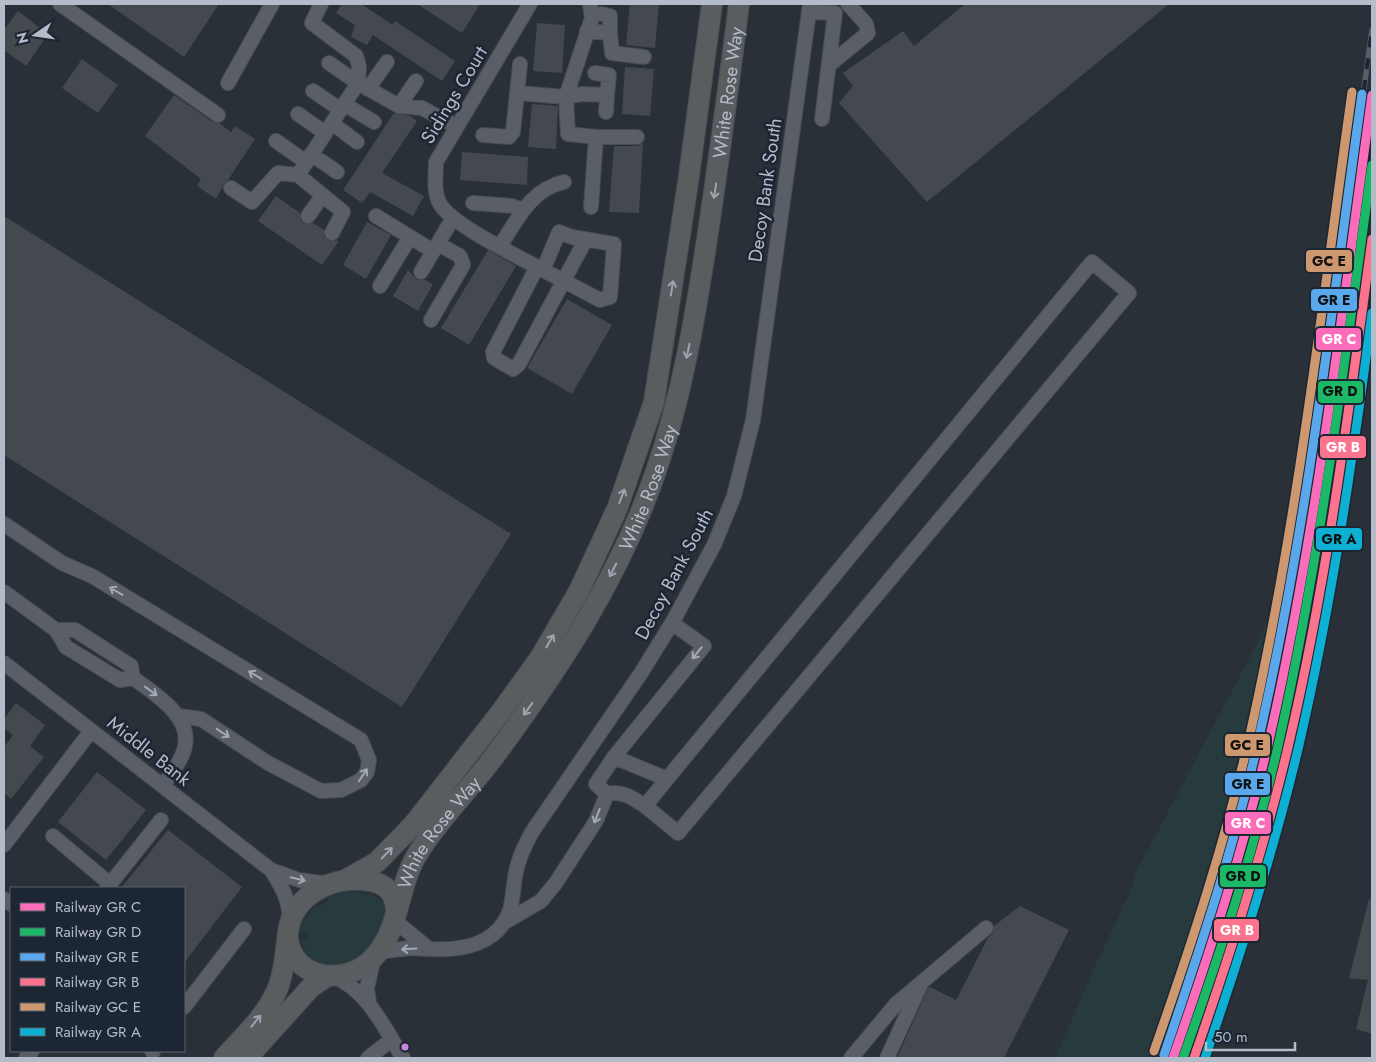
<svg xmlns="http://www.w3.org/2000/svg" width="1376" height="1062" viewBox="0 0 1376 1062" font-family="Jost,sans-serif">
<style>
.green{fill:#273a3e}
.building{fill:#444950}
.lines{fill:none;stroke-linecap:round;stroke-linejoin:round}
.minor-casing{stroke:#484c53;stroke-width:16}
.highway-casing{stroke:#474c53;stroke-width:22}
.minor{stroke:#5a5e66;stroke-width:14}
.highway{stroke:#5a5d60;stroke-width:20}
.rail-casing{stroke:#595d64;stroke-width:5.5}
.rail{stroke:#1d2633;stroke-width:4;stroke-dasharray:11;stroke-linecap:butt}
.rail-1-casing{stroke:#1d2633;stroke-width:12}
.rail-2-casing{stroke:#1d2633;stroke-width:12}
.rail-3-casing{stroke:#1d2633;stroke-width:12}
.rail-4-casing{stroke:#1d2633;stroke-width:12}
.rail-5-casing{stroke:#1d2633;stroke-width:12}
.rail-6-casing{stroke:#1d2633;stroke-width:12}
.rail-1{stroke:#fb6dba;stroke-width:9}
.rail-2{stroke:#1ab867;stroke-width:9}
.rail-3{stroke:#5aa8eb;stroke-width:9}
.rail-4{stroke:#fc738d;stroke-width:9}
.rail-5{stroke:#cd976f;stroke-width:9}
.rail-6{stroke:#0dafd3;stroke-width:9}
.oneway{stroke:#9ea4af}
.oneway2{stroke:#a2a9b5}
.bus-dot{fill:#c787e3;stroke:#1d2633;stroke-width:2}
.labels{text-anchor:middle;dominant-baseline:central;stroke-width:5;stroke-linejoin:round;paint-order:stroke}
.street-label{font-size:19px;fill:#b4bcc9;stroke:#1d2633}
.line-badge{stroke:#1d2633;stroke-width:2}
.badge-label{font-size:14px;text-anchor:middle;font-weight:bold;fill:#fff}
.pale-badge-label{font-size:14px;text-anchor:middle;font-weight:bold;fill:#111}
</style>
<rect width="100%" height="100%" fill="#2a3038"/>
<!-- green -->
<path class="green" d="M1287 570 1249 740C1251 775 1235 814 1226 847 1205 918 1183 988 1159 1058H1055L1093 970 1133 886 1134 876 1261 636Z
M348 891C372 893 397 899 383 928 380 934 377 943 372 948 357 965 319 973 303 952L306 951 300 941 307 940V934L299 931 307 916 317 905 319 907 329 900 328 897Z"/>
<!-- building -->
<path class="building" d="M108 4H219L184 57Z
M342 4H361L393 25 395 21 455 61 442 81 373 35 367 45 351 37 355 25 336 13Z
M417 4H480L462 33Z
M630 4H659L655 48 626 45Z
M965 4H1169L927 202 839 103 853 86 843 73 903 31 914 46Z
M18 11 48 34 26 66 4 50V30Z
M537 23 565 25 562 73 533 71Z
M82 59 118 85 98 113 62 88Z
M625 67 654 69 650 116 622 114Z
M174 95 213 122 219 123 231 132 235 126 255 139 228 180 224 184 216 199 197 186 201 179 145 136Z
M532 104 558 106 556 149 528 147Z
M394 113 410 116 417 121 382 173 424 196 413 216 370 192 362 203 343 190Z
M643 143 639 213 609 212 614 146H637Z
M462 152 528 157 527 185 460 180Z
M276 196 300 213V219L303 223H313L324 230V237L328 240 339 241 322 265 258 221Z
M4 216 511 534 402 707 4 455Z
M367 222 391 235 366 279 343 265Z
M488 250 516 266 469 345 441 328Z
M408 270 417 280H425L433 284 418 311 393 296Z
M567 299 612 325 572 394 527 368Z
M16 703 45 725 30 746 44 757 11 799 4 793V747L13 735 4 728V719Z
M97 772 146 810 106 860 58 822Z
M168 830 242 887 184 963V888H121Z
M1369 899H1372V1034L1356 1029 1368 980 1349 978Z
M1020 906 1069 930 1004 1058H897L928 988 930 987 956 1000 988 938 994 931V926Z"/>
<g class="lines">
<defs>
<path id="minor" d="M60 4 218 115
M321 4 312 23 356 56 359 66 358 83
M530 4 436 162C436 174 433 192 440 204 452 225 519 257 543 270L600 300 610 297 614 244 572 237 559 232 543 270
M590 4 592 18 566 97 568 134 596 137 591 207
M809 12 835 13 822 119
M602 14 610 16V33
M587 31 610 33 612 53 644 57
M329 63 358 83
M829 65 868 33 866 24 848 4
M228 83 272 4
M368 89 387 62
M313 91 341 110
M518 93 566 97 582 94 607 95 609 75 595 73
M344 104 374 122
M399 106 416 81
M606 112 607 95
M298 114 325 133
M332 123 357 142
M483 135 509 137 513 132 520 64
M596 137H637
M276 141 306 162
M311 154 337 172
M298 175 343 212 332 233
M231 188 252 202 278 173 298 175 358 83 399 106 422 108 457 127
M473 203 512 206 523 210
M308 216 323 195
M376 216 433 251
M500 246C517 220 531 189 564 182
M537 267 493 352 494 358 513 369 519 364 586 239
M421 272 453 218
M380 286 410 237
M431 320 463 265 460 256 438 244
M4 524 62 563 92 576 361 740 369 760 367 772 361 780 341 790 321 791 268 763 201 719 179 716
M4 592 56 630H75L131 666 133 678
M56 630 66 647 120 680 133 678C155 694 197 719 183 753 179 764 170 775 163 786
M4 663 271 870 299 880 328 884
M614 757 667 779 1092 262 1129 293 678 833 645 806 667 779
M607 794 596 784 614 757 704 646 672 623
M53 836 110 884
M4 845 91 731
M271 870C283 888 289 900 290 921
M107 888 161 820
M4 899 11 904
M505 922 541 901 555 884 596 821 607 794C622 790 633 798 645 806
M429 949C461 951 498 945 510 910 514 895 513 879 518 864 521 852 527 842 532 832L641 673 672 623 714 545 734 496 753 420 810 4
M379 952 409 948 429 949 395 921
M333 976C368 991 384 1027 403 1058
M369 1003 367 988 374 957
M184 1007 244 929
M152 1051 153 1052
M26 1058 32 1051
M368 1058 391 1040
M851 1058 896 1004 986 928
M887 1058 920 986"/>
<g id="highway">
<path d="M347 879 377 862 414 824 501 712 540 658 579 591 617 509 654 402 688 183 712 4"/>
<path id="s1" d="M288 939C293 978 341 986 369 962 401 934 396 888 418 853 439 819 469 790 493 758 559 669 620 577 656 471 682 396 695 318 707 239 719 161 729 82 739 4"/>
<path d="M224 1058C244 1036 269 1013 279 985 285 967 286 949 288 932 293 893 335 875 370 881 386 884 394 892 396 908"/>
<path d="M247 1058 311 987 326 977"/>
</g>
</defs>
<!-- minor casing -->
<use href="#minor" class="minor-casing"/>
<!-- highway casing -->
<use href="#highway" class="highway-casing"/>
<!-- minor -->
<use href="#minor" class="minor"/>
<!-- highway -->
<use href="#highway" class="highway"/>
<defs>
<path id="rail" d="M1163 1058C1289 730 1324 376 1372 30"/>
</defs>
<!-- rail casing -->
<use href="#rail" class="rail-casing"/>
<!-- rail -->
<use href="#rail" class="rail"/>
<defs>
<path id="rail-1" d="M1173 1058C1210 952 1245 845 1270 736 1318 525 1342 309 1372 95"/>
<path id="rail-2" d="M1183 1058C1220 953 1256 846 1280 737 1322 548 1345 356 1372 165"/>
<path id="rail-3" d="M1164 1055C1200 949 1236 842 1260 733 1308 522 1332 307 1362 94"/>
<path id="rail-4" d="M1194 1058C1230 954 1264 850 1289 743 1328 577 1349 407 1372 239"/>
<path id="rail-5" d="M1154 1051C1191 946 1226 840 1251 730 1298 520 1322 305 1352 92"/>
<path id="rail-6" d="M1205 1058C1240 955 1274 851 1299 745 1332 603 1353 457 1372 313"/>
</defs>
<!-- rail-1 casing -->
<use href="#rail-1" class="rail-1-casing"/>
<!-- rail-2 casing -->
<use href="#rail-2" class="rail-2-casing"/>
<!-- rail-3 casing -->
<use href="#rail-3" class="rail-3-casing"/>
<!-- rail-4 casing -->
<use href="#rail-4" class="rail-4-casing"/>
<!-- rail-5 casing -->
<use href="#rail-5" class="rail-5-casing"/>
<!-- rail-6 casing -->
<use href="#rail-6" class="rail-6-casing"/>
<!-- rail-1 -->
<use href="#rail-1" class="rail-1"/>
<!-- rail-2 -->
<use href="#rail-2" class="rail-2"/>
<!-- rail-3 -->
<use href="#rail-3" class="rail-3"/>
<!-- rail-4 -->
<use href="#rail-4" class="rail-4"/>
<!-- rail-5 -->
<use href="#rail-5" class="rail-5"/>
<!-- rail-6 -->
<use href="#rail-6" class="rail-6"/>
</g>
<!-- one-way arrows -->
<defs><path id="oneway-shaft" d="M-6 0H5M1.5-3L5.5 0L1.5 3" fill="none" stroke-width="1.6" stroke-linecap="round" stroke-linejoin="round" transform="scale(1.25)"/></defs>
<g class="oneway">
<use href="#oneway-shaft" transform="translate(715 191) rotate(99)"/>
<use href="#oneway-shaft" transform="translate(672 288) rotate(-81)"/>
<use href="#oneway-shaft" transform="translate(688 351) rotate(102)"/>
<use href="#oneway-shaft" transform="translate(622 496) rotate(-69)"/>
<use href="#oneway-shaft" transform="translate(613 570) rotate(117)"/>
<use href="#oneway-shaft" transform="translate(550 641) rotate(-60)"/>
<use href="#oneway-shaft" transform="translate(528 709) rotate(126)"/>
<use href="#oneway-shaft" transform="translate(387 853) rotate(-46)"/>
<use href="#oneway-shaft" transform="translate(256 1021) rotate(-51)"/>
</g>
<g class="oneway2">
<use href="#oneway-shaft" transform="translate(116 591) rotate(-149)"/>
<use href="#oneway-shaft" transform="translate(697 653) rotate(129)"/>
<use href="#oneway-shaft" transform="translate(255 675) rotate(-149)"/>
<use href="#oneway-shaft" transform="translate(151 691) rotate(36)"/>
<use href="#oneway-shaft" transform="translate(223 733) rotate(34)"/>
<use href="#oneway-shaft" transform="translate(363 775) rotate(-56)"/>
<use href="#oneway-shaft" transform="translate(597 816) rotate(111)"/>
<use href="#oneway-shaft" transform="translate(298 879) rotate(13)"/>
<use href="#oneway-shaft" transform="translate(409 949) rotate(177)"/>
</g>
<!-- markers -->
<circle class="bus-dot" cx="405" cy="1047" r="4.5"/>
<g class="labels">
<!-- street labels -->
<g class="street-label">
<text stroke="none"><textPath href="#s1" startOffset="1062">White Rose Way</textPath></text>
<text transform="translate(454 95) rotate(-59)">Sidings Court</text>
<text transform="translate(765 190) rotate(-82)">Decoy Bank South</text>
<text stroke="none"><textPath href="#s1" startOffset="658">White Rose Way</textPath></text>
<text transform="translate(674 574) rotate(-62)">Decoy Bank South</text>
<text transform="translate(149 751) rotate(38)">Middle Bank</text>
<text stroke="none"><textPath href="#s1" startOffset="252">White Rose Way</textPath></text>
</g>
</g>
<g class="line-badge">
<rect x="1305" y="249" width="48" height="24" rx="5" fill="#cd976f"/>
<rect x="1310" y="288" width="48" height="24" rx="5" fill="#5aa8eb"/>
<rect x="1315" y="327" width="47" height="24" rx="5" fill="#fb6dba"/>
<rect x="1317" y="380" width="47" height="24" rx="5" fill="#1ab867"/>
<rect x="1319" y="435" width="48" height="24" rx="5" fill="#fc738d"/>
<rect x="1315" y="527" width="48" height="24" rx="5" fill="#0dafd3"/>
<rect x="1224" y="733" width="47" height="24" rx="5" fill="#cd976f"/>
<rect x="1224" y="772" width="47" height="24" rx="5" fill="#5aa8eb"/>
<rect x="1224" y="811" width="48" height="24" rx="5" fill="#fb6dba"/>
<rect x="1219" y="864" width="48" height="24" rx="5" fill="#1ab867"/>
<rect x="1213" y="918" width="47" height="24" rx="5" fill="#fc738d"/>
</g>
<g class="badge-label">
<text x="1339" y="344">GR C</text>
<text x="1343" y="452">GR B</text>
<text x="1248" y="828">GR C</text>
<text x="1237" y="935">GR B</text>
</g>
<g class="pale-badge-label">
<text x="1329" y="266">GC E</text>
<text x="1334" y="305">GR E</text>
<text x="1340" y="396">GR D</text>
<text x="1339" y="544">GR A</text>
<text x="1247" y="750">GC E</text>
<text x="1248" y="789">GR E</text>
<text x="1243" y="881">GR D</text>
</g>
<!-- border -->
<rect width="1376" height="1062" fill="none" stroke="#b4bcc9" stroke-width="10"/>
<!-- legend -->
<rect x="10" y="887" width="175" height="165" fill="#1d2633" stroke="#59626f"/>
<rect x="20" y="903" width="25" height="8" fill="#fb6dba" stroke="#59626f"/>
<text x="55" y="912" font-size="15" fill="#b4bcc9">Railway GR C</text>
<rect x="20" y="928" width="25" height="8" fill="#1ab867" stroke="#59626f"/>
<text x="55" y="937" font-size="15" fill="#b4bcc9">Railway GR D</text>
<rect x="20" y="953" width="25" height="8" fill="#5aa8eb" stroke="#59626f"/>
<text x="55" y="962" font-size="15" fill="#b4bcc9">Railway GR E</text>
<rect x="20" y="978" width="25" height="8" fill="#fc738d" stroke="#59626f"/>
<text x="55" y="987" font-size="15" fill="#b4bcc9">Railway GR B</text>
<rect x="20" y="1003" width="25" height="8" fill="#cd976f" stroke="#59626f"/>
<text x="55" y="1012" font-size="15" fill="#b4bcc9">Railway GC E</text>
<rect x="20" y="1028" width="25" height="8" fill="#0dafd3" stroke="#59626f"/>
<text x="55" y="1037" font-size="15" fill="#b4bcc9">Railway GR A</text>
<!-- north arrow -->
<g transform="translate(35 35) rotate(257)" stroke="#1d2633" stroke-width="4" paint-order="stroke">
<path d="M0-4L9 19L0 12L-9 19Z" fill="#b4bcc9"/>
<text y="-8" font-size="14" font-weight="bold" text-anchor="middle" fill="#b4bcc9">N</text>
</g>
<!-- scale -->
<path d="M1206 1042v8h89v-8" fill="none" stroke="#b4bcc9" stroke-width="2.5"/>
<text x="1214" y="1042" font-size="15" fill="#b4bcc9" stroke="#1d2633" stroke-width="4" paint-order="stroke">50 m</text>
</svg>
